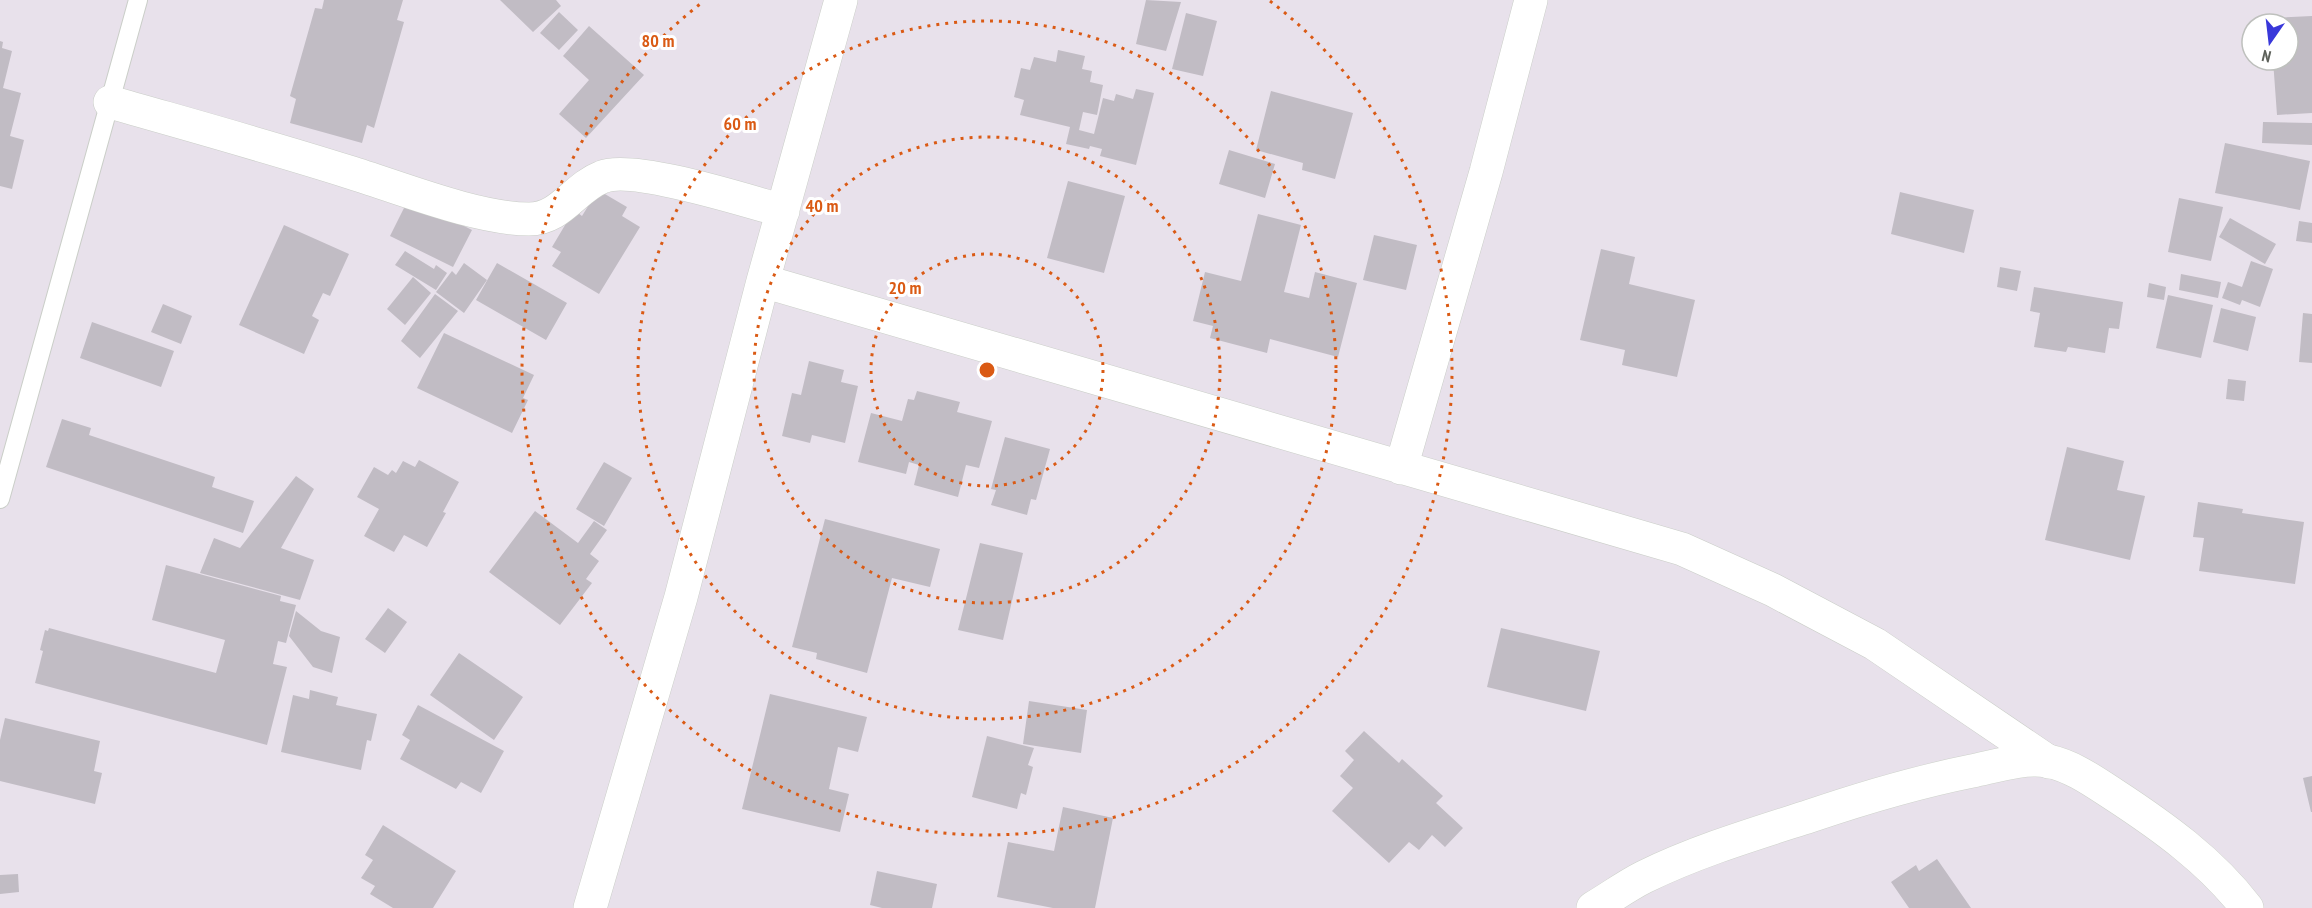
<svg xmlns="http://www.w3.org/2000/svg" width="2312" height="908" viewBox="0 0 2312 908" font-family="'PT Sans Narrow',sans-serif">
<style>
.building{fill:#c1bcc4}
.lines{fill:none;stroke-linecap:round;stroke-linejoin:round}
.lane-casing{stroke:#cacec8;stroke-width:20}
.street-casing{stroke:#cacec8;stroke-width:34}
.secondary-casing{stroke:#cdd2ca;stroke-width:34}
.lane{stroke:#fff;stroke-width:18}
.street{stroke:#fff;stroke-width:33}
.secondary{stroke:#fff;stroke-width:33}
.ring{fill:none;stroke:#da5a14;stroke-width:3;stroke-dasharray:3 6}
.centre{fill:#da5a14;stroke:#fff;stroke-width:3}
.ring-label{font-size:18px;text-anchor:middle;font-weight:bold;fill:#da5a14;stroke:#fff;stroke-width:6;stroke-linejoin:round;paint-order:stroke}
</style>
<rect width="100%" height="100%" fill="#e8e1eb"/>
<!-- building -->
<path class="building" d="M324 0H403L397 20 404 22 374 128 367 125 362 143 290 123 296 99 290 96 315 8 322 9Z
M500 0H556L561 6 533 32Z
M1146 0 1181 2 1166 51 1136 44Z
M559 12 578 30 559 50 540 33Z
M1186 13 1217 21 1203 76 1172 69Z
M2312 16V113L2277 115 2273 60H2288V24H2271V18Z
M589 26 644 75 586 138 559 114 589 80 563 56Z
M0 41 3 42 2 48 12 51 3 88 21 93 10 136 24 140 12 189 0 186Z
M1058 50 1085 56 1082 69 1092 71 1090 82 1103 85 1097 115 1083 112 1079 130 1094 134 1103 98 1114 101 1116 94 1133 99 1136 89 1154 93 1136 165 1100 156 1102 149 1090 146 1089 149 1066 144 1070 127 1020 115 1024 100 1014 97 1021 68 1030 70 1034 57 1056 62Z
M1271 91 1353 113 1335 179 1302 170 1303 163 1256 150Z
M2263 122 2312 123V145L2262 143Z
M2225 143 2310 161 2300 210 2215 193Z
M1229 150 1275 164 1265 198 1219 184Z
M1068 181 1125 196 1104 273 1047 258Z
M598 190 627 207 622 216 640 227 599 294 552 266 561 252 552 247 574 210 582 216Z
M1900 192 1974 210 1964 253 1891 234Z
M409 198 472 230 453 267 390 236Z
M2179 198 2223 207 2211 261 2168 252Z
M1258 214 1301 225 1284 292 1309 298 1315 272 1357 283 1338 357 1270 339 1267 353 1210 338 1213 326 1193 321 1205 272 1241 281Z
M2230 218 2276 244 2265 264 2219 237Z
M2299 221 2312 223V243L2296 241Z
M284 225 349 254 330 296 323 293 312 316 319 320 304 354 239 325Z
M1374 235 1417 245 1406 290 1363 280Z
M1601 249 1635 257 1629 284 1695 300 1677 377 1622 365 1625 350 1580 340Z
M405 251 434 269 436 265 447 273 436 290 395 265Z
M2251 261 2273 269 2260 307 2242 300 2240 305 2222 298 2228 282 2242 287Z
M464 263 487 280 464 313 436 292 452 271 456 275Z
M497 263 567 303 546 340 476 300Z
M2000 267 2021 271 2017 291 1997 287Z
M2181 274 2221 282 2218 298 2179 290Z
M413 277 431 293 405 325 387 309Z
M2149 283 2166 287 2164 300 2147 297Z
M2034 287 2123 302 2119 329 2109 328 2105 353 2068 347 2066 352 2034 347 2040 313 2030 311Z
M435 294 458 311 420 358 401 341Z
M2168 295 2213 305 2201 358 2156 348Z
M163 304 192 316 181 344 151 332Z
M2221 308 2256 317 2248 351 2213 342Z
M2303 313 2312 314V363L2299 362Z
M92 322 174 351 161 387 80 358Z
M444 333 534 375 523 398 528 400 512 433 417 388Z
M809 361 844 370 841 382 858 386 845 443 812 435 810 443 782 436 792 393 801 395Z
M2228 379 2246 381 2244 401 2226 399Z
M917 391 960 402 957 412 992 421 979 468 966 465 958 497 914 485 919 465 909 462 906 474 858 462 871 413 902 421 908 399 914 400Z
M62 419 91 428 89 435 215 477 212 487 254 501 243 533 46 467Z
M1005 437 1050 449 1036 500 1031 499 1027 515 991 505 996 490 991 489Z
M2067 447 2124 461 2117 490 2145 496 2130 560 2045 540Z
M419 460 459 482 443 512 446 513 427 547 404 535 394 552 364 536 379 509 357 497 374 467 388 475 392 470 396 473 403 461 415 467Z
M604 462 632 478 604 526 576 509Z
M296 476 314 489 281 548 314 560 300 600 200 573 214 538 240 548Z
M2198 502 2243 509 2242 513 2304 522 2295 584 2199 571 2204 538 2193 537Z
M535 511 578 543 594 521 607 530 590 554 599 561 586 579 592 583 560 625 489 572Z
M825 519 940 549 930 587 892 578 867 673 816 659 817 653 792 647Z
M980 543 1023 553 1003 640 958 630Z
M166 565 281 596 280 601 296 605 286 643 278 641 273 664 287 667 267 745 35 683 43 651 40 650 45 630 48 631 49 628 216 673 225 640 152 620Z
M388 608 407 622 385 653 365 639Z
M296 611 321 631 340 637 332 673 313 667 289 636Z
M1501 628 1600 651 1586 711 1487 687Z
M459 653 523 697 494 740 430 695Z
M310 690 338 697 336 705 377 714 371 741 367 740 361 770 281 752 293 695 309 699Z
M770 694 867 717 858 752 838 747 829 789 849 794 840 832 742 809Z
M1029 701 1087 710 1081 753 1023 744Z
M418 705 504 751 481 793 461 782 456 789 400 759 410 740 402 735Z
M5 718 100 741 94 771 102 773 95 804 0 781V740Z
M1364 731 1399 763 1402 759 1443 796 1436 803 1463 828 1445 847 1432 835 1419 850 1409 842 1389 863 1332 811 1353 788 1340 776 1354 760 1345 751Z
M987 736 1034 748 1028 765 1033 767 1026 795 1021 793 1017 809 972 797Z
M2312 776V812H2311L2303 778Z
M1063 807 1113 818 1095 908H1053L997 897 1008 842 1054 851Z
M383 825 456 871 433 908H393L370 894 375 886 361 878 373 860 365 855Z
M1937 859 1971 908H1909L1891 882 1916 865 1919 871Z
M877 871 937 884 932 908H882L870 905Z
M18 874 19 892 0 894V875Z"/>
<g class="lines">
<defs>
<path id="lane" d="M0 499 138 0"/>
<path id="street" d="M110 102C190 125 270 147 349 172 401 188 477 219 529 219 561 219 574 188 602 177 632 164 747 201 783 211
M763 281 1682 549 1773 590 1875 644 2049 762
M1401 468 1486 172 1531 0
M590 908 681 597 763 281 841 0"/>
<path id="secondary" d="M1593 908C1610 898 1626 886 1644 877 1697 851 1754 834 1810 816 1863 798 1917 782 1972 771 1996 766 2024 757 2048 761 2072 766 2093 781 2113 794 2162 826 2211 861 2247 908"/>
</defs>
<!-- lane casing -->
<use href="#lane" class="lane-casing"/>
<!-- street casing -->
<use href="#street" class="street-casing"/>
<!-- secondary casing -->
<use href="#secondary" class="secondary-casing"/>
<!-- lane -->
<use href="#lane" class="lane"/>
<!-- street -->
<use href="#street" class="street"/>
<!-- secondary -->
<use href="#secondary" class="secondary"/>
</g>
<!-- distance rings -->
<g class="ring">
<circle cx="987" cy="370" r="116"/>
<circle cx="987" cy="370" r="233"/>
<circle cx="987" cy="370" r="349"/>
<path d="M1270 1A465 465 0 1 1 704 1"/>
</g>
<circle cx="987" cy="370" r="9" class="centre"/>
<g class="ring-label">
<text x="658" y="47">80 m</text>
<text x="740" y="130">60 m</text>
<text x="822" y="212">40 m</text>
<text x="905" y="294">20 m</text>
</g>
<!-- north arrow -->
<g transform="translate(2270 42) rotate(194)"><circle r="28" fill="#ffffff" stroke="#bec0bd" stroke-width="1.5"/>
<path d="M0-4.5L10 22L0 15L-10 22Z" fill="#3938da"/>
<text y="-9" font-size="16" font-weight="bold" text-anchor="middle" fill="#5d615a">N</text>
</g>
</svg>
